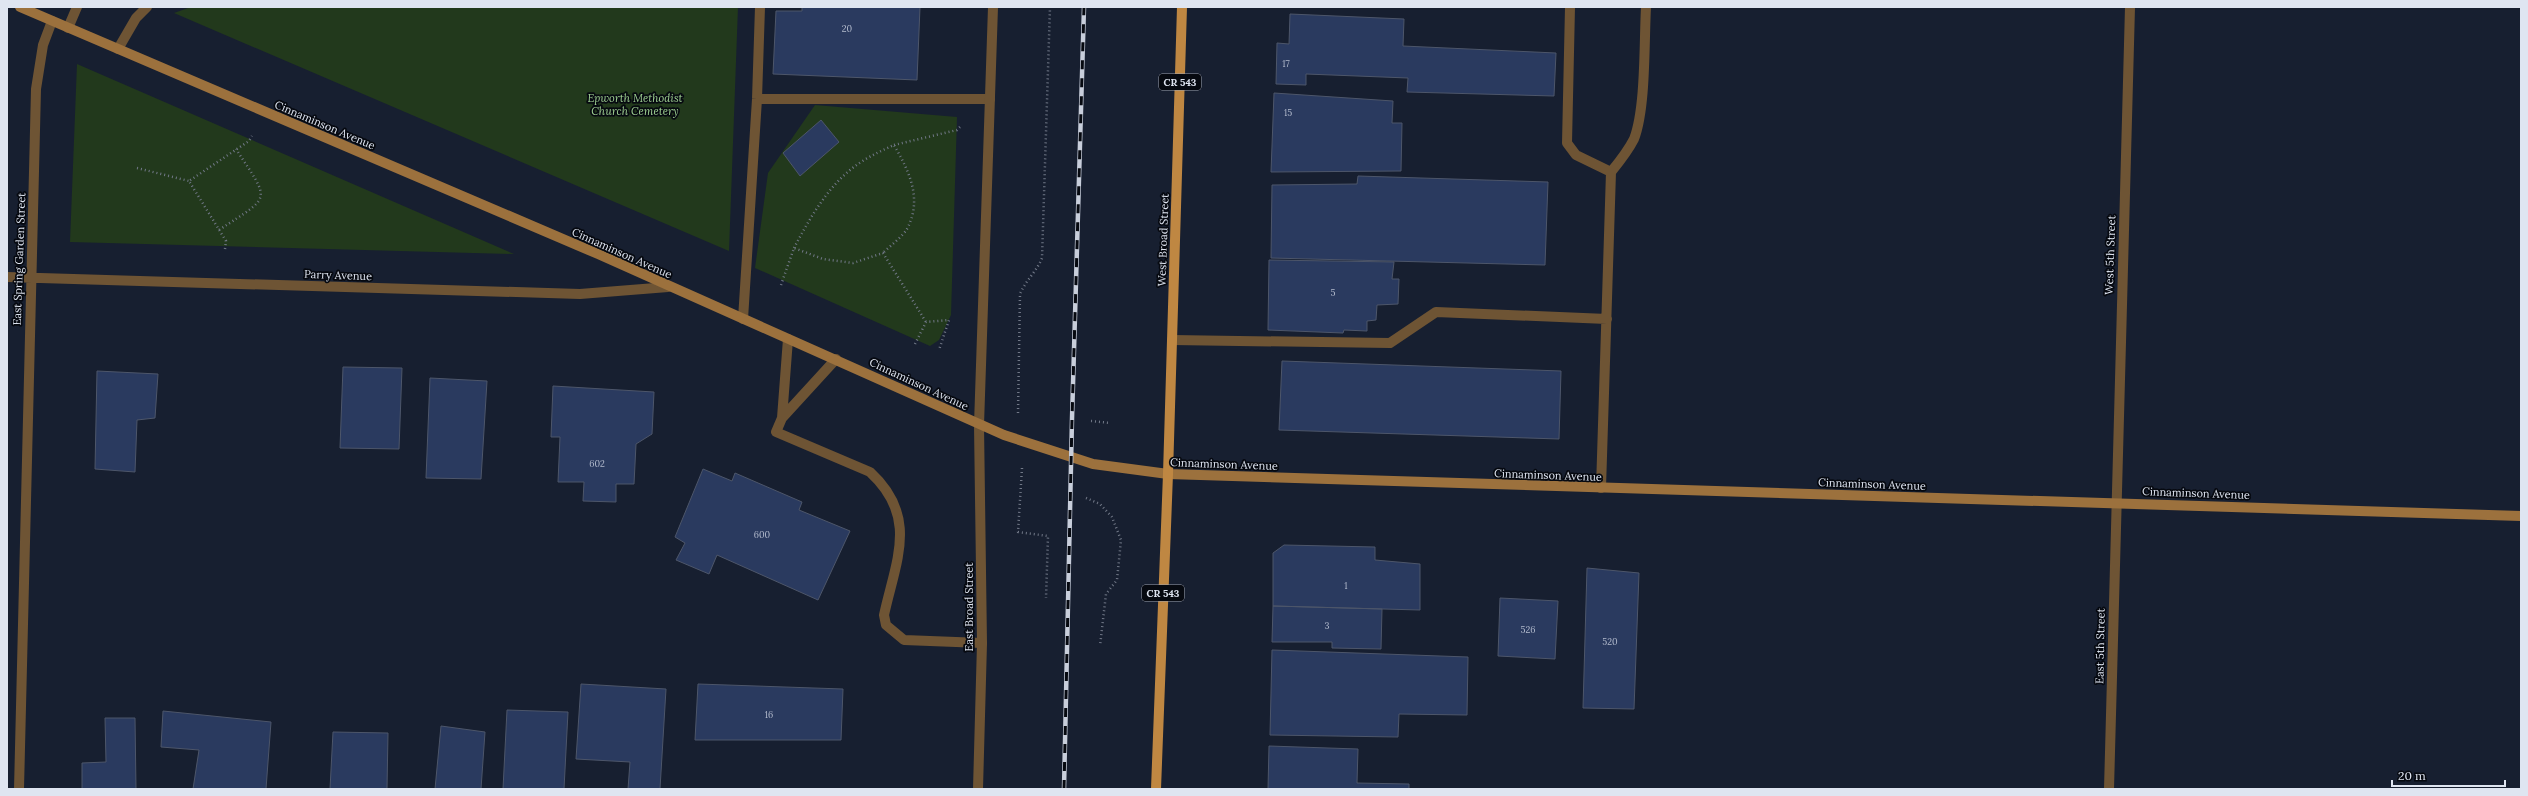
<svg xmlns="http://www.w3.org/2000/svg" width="2528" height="796" viewBox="0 0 2528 796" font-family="Lora,serif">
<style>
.green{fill:#22391c}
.building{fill:#2a3a5f;stroke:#4d566a}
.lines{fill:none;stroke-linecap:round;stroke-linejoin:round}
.path{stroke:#727988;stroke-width:2.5;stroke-dasharray:1 3;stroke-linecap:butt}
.lane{stroke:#6e5434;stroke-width:10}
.street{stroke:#6e5434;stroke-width:10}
.secondary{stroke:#9c713d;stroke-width:10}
.primary{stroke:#bf8742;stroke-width:10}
.rail-casing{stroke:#c8cedb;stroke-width:4.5}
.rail{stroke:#060910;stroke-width:3;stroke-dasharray:9;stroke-linecap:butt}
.labels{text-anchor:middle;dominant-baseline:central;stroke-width:3.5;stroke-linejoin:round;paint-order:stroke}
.number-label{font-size:9px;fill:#b2bacc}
.shield{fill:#060910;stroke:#9ea3ae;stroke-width:1}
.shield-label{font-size:10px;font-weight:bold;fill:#dfe5f1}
.park-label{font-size:11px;font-style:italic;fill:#9fd092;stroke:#060910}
.street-label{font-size:11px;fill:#dfe5f1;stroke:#060910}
</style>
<rect width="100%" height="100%" fill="#171f30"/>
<!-- green -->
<path class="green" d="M191 7H738L729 251 174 13Z
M77 64 514 254 70 242Z
M815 105 957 117 951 315 939 340 930 346 755 268 768 173Z"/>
<!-- building -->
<path class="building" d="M802 7H920L917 80 773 74 776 11H802Z
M1290 14 1404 19 1403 46 1556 53 1554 96 1407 92 1408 78 1306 74V85L1276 84 1277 43 1289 44Z
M1274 93 1393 101 1392 123H1402L1401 171 1271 172Z
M821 120 839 142 800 176 783 153Z
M1358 176 1548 182 1545 265 1271 258 1272 185 1357 184Z
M1269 260 1394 262 1392 279H1399L1398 304 1377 305 1376 320 1367 321V331L1344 330 1343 333 1268 330Z
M1282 361 1561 371 1559 439 1279 430Z
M343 367 402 368 399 449 340 448Z
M97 371 158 374 155 418 137 420 135 472 95 469Z
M430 378 487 381 481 479 426 478Z
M553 386 654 392 652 434 636 444 634 484H616V502L583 501 584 482H558L560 437H551Z
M703 469 732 481 735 473 802 502 799 510 850 531 818 600 717 555 709 574 676 560 685 543 675 537Z
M1284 545 1375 547V560L1420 564V610L1273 606V553Z
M1587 568 1639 573 1634 709 1583 708Z
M1500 598 1558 601 1555 659 1498 656Z
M1273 606 1382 609 1381 649 1332 648V642H1272Z
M1272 650 1468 657 1467 715 1399 714 1398 737 1270 735Z
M581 684 666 689 660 789H628L630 762 576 759Z
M698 684 843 689 841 740H695Z
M507 710 568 712 564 789H503Z
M163 711 271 722 266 789H193L199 750 161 747Z
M105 718H135L136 789H82V763L106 762Z
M441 726 485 732 481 789H435Z
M333 732 388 733 387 789H330Z
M1269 746 1358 749 1357 783 1409 784V789H1268Z"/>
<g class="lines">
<!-- path -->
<path class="path" d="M894 145 957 130 962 125
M137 168 189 181
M219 230C272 195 271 203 236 149
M794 248C811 216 830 182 861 162 872 155 883 150 894 145 909 171 923 199 907 229 902 237 890 246 883 253
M225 249 226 241 189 181 249 141 252 136
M781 285 794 248 823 259 853 263 883 253 926 322
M915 344 926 322 949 320 939 350
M1018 413 1020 294C1026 280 1037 271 1042 258L1050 7
M1091 421 1110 423
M1022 468 1018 532 1048 536 1046 598
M1086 498 1100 504 1112 517 1121 540 1117 580 1106 594 1100 646"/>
<!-- lane -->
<path class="lane" d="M1570 7 1567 143 1576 155 1611 172
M118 49 136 18 147 7
M757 99H990
M743 319 757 99 760 7
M788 339 782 418 776 432 870 472C919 517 896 560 884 615L886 625 904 640 982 643
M1172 340 1390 343 1436 312 1607 319
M782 418 836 359
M1601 488 1611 172C1620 161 1628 151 1634 139 1646 108 1644 42 1646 7"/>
<!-- street -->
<path class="street" d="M68 28 77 7
M7 277 580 294 668 287
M19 789 36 89 43 45 52 21
M978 789 982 643 979 425 993 7
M2109 789 2130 7"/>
<!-- secondary -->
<path class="secondary" d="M20 7 598 254 1004 435 1093 464 1168 474 2521 516"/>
<!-- primary -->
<path class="primary" d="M1156 789 1168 474 1182 7"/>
<defs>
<path id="rail" d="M1064 789 1072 419 1084 7"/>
</defs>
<!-- rail casing -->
<use href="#rail" class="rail-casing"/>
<!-- rail -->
<use href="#rail" class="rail"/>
</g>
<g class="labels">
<!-- number labels -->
<g class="number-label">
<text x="847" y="28">20</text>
<text x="1286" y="63">17</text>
<text x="1288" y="112">15</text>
<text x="1333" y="292">5</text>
<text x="597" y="463">602</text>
<text x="762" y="534">600</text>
<text x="1346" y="585">1</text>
<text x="1327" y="625">3</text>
<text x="1528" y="629">526</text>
<text x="1610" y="641">520</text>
<text x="769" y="714">16</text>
</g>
<!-- shield labels -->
<g class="shield">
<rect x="1159" y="74" width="42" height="16" rx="3"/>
<rect x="1142" y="585" width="42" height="16" rx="3"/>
</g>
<g class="shield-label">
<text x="1180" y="82">CR 543</text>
<text x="1163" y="593">CR 543</text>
</g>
<!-- park labels -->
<g class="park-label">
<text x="635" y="98">Epworth Methodist<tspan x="635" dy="13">Church Cemetery</tspan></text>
</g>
<!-- street labels -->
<g class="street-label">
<text transform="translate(325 125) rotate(23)">Cinnaminson Avenue</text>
<text transform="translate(1163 240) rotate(-88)">West Broad Street</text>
<text transform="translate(622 253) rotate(24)">Cinnaminson Avenue</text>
<text transform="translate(2110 255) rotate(-88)">West 5th Street</text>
<text transform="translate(19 259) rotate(-88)">East Spring Garden Street</text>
<text transform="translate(338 275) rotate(2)">Parry Avenue</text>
<text transform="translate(919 384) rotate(25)">Cinnaminson Avenue</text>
<text transform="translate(1224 464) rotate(2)">Cinnaminson Avenue</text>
<text transform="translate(1548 475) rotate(2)">Cinnaminson Avenue</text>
<text transform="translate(1872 484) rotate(2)">Cinnaminson Avenue</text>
<text transform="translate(2196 493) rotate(2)">Cinnaminson Avenue</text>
<text transform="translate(969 607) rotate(-90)">East Broad Street</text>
<text transform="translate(2100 646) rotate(-89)">East 5th Street</text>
</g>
</g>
<!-- border -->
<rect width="2528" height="796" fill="none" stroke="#dfe5f1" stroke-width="16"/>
<!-- scale -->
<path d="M2392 780v6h113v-6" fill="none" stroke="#dfe5f1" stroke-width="2"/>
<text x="2398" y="780" font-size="12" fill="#dfe5f1" stroke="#060910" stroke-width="3" paint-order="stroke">20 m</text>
</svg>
